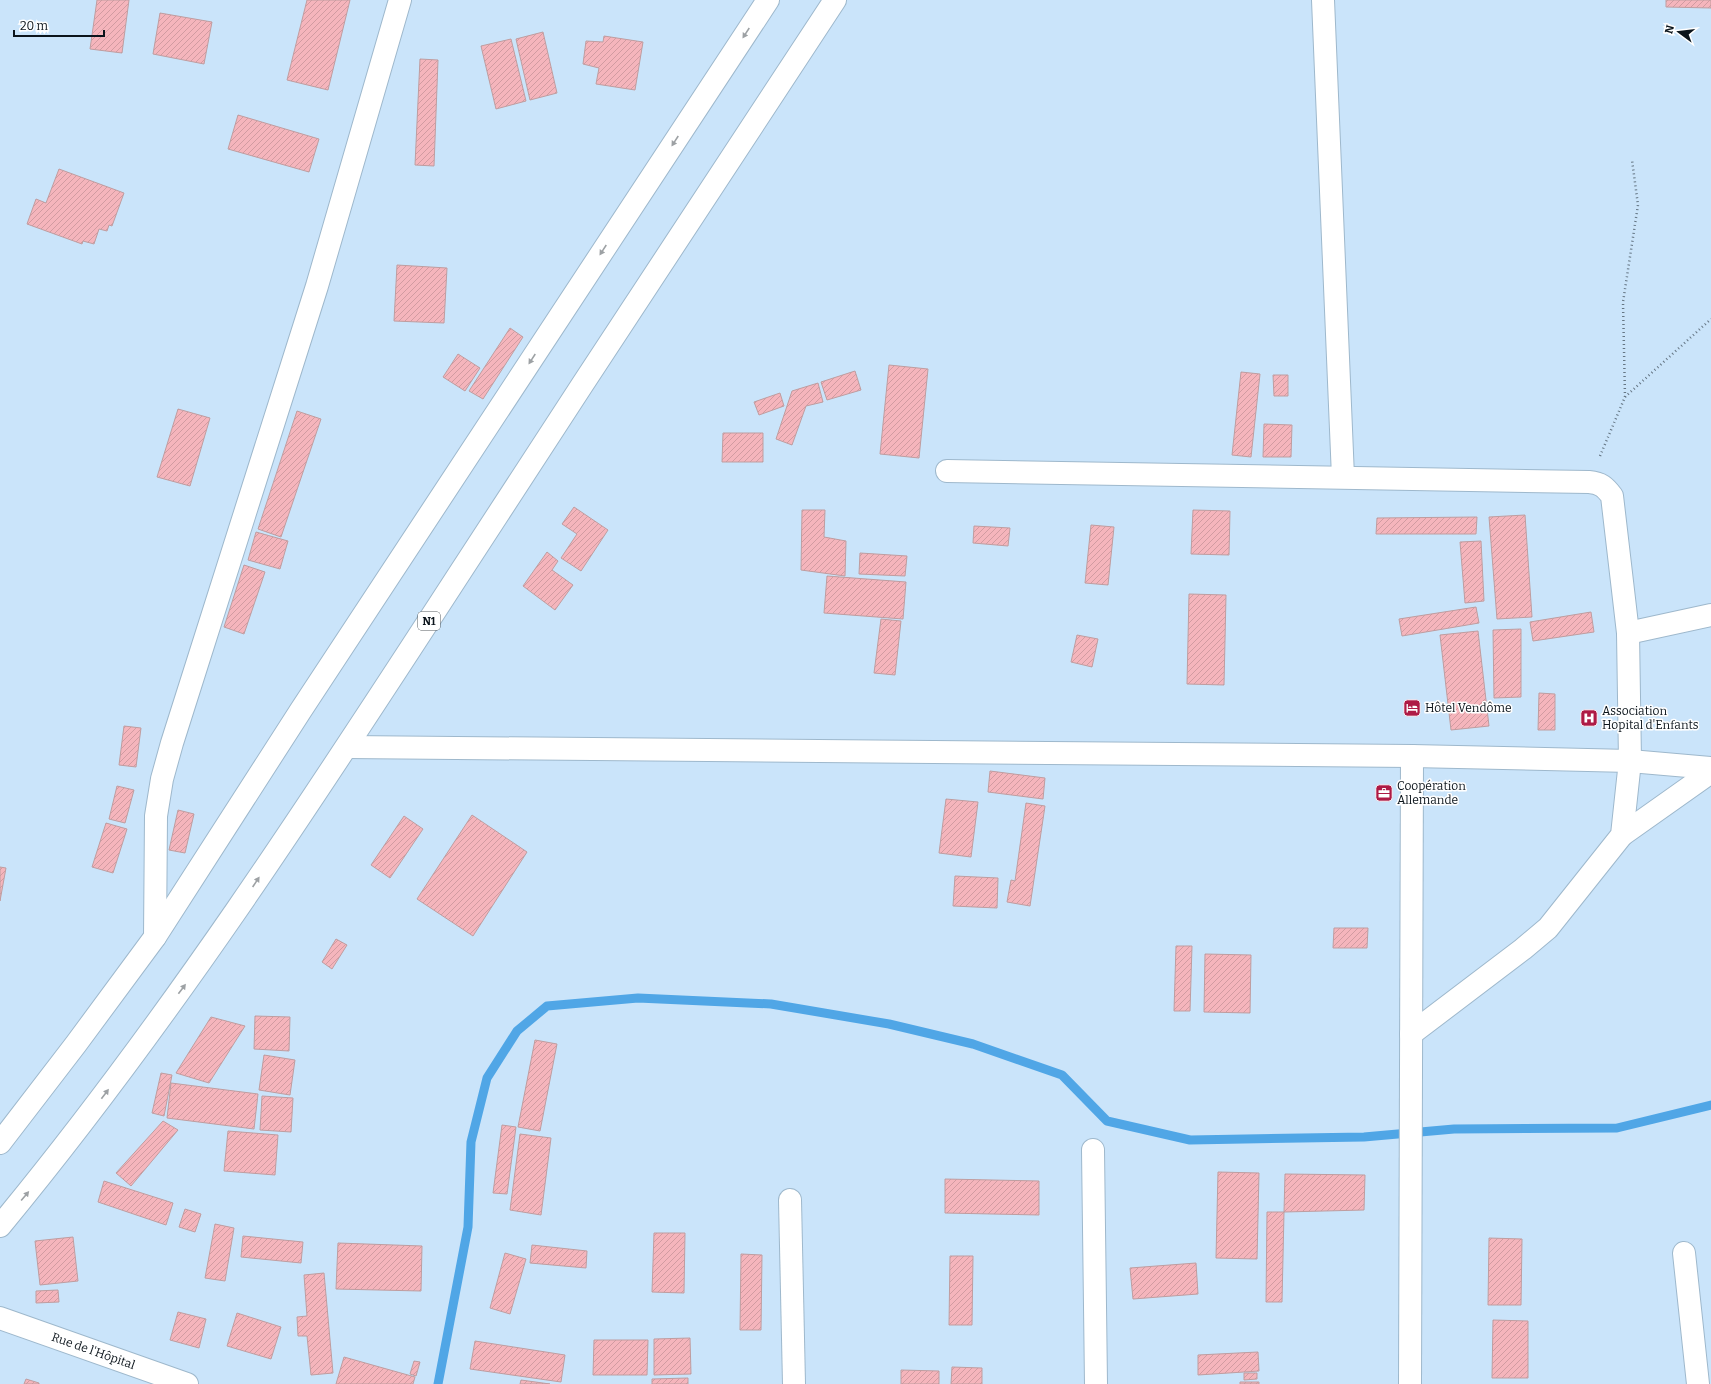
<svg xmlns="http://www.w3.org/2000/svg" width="1711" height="1384" viewBox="0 0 1711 1384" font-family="Bitter,serif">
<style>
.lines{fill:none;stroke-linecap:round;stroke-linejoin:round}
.stream{stroke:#50a6e6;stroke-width:9}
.building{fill:url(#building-hatch);stroke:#bf9da0}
.minor-casing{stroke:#9eb8cc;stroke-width:24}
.trunk-casing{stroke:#9eb8cc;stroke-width:24}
.path{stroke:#657684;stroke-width:2.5;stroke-dasharray:1 3;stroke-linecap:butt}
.minor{stroke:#fff;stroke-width:22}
.trunk{stroke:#fff;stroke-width:22}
.oneway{fill:#9da1a4}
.labels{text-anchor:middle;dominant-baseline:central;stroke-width:3;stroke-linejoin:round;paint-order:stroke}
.shield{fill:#fff;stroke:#545a5f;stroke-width:1}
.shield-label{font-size:11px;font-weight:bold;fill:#0b141b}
.poi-label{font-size:12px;fill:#0b141b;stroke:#fff;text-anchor:start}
.street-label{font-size:12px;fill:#0b141b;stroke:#fff}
</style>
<defs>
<pattern id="building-hatch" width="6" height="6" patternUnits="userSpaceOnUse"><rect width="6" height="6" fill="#f5b5bc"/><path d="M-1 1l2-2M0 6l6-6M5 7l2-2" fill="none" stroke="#d19ba1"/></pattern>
</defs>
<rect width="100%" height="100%" fill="#cae4fa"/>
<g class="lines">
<!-- stream -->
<path class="stream" d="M438 1384 468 1227 471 1142 487 1078 517 1031 547 1006 638 998 771 1004 889 1024 973 1044 1062 1075 1107 1121 1190 1140 1364 1137 1454 1129 1617 1128 1711 1105"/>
</g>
<!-- building -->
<path class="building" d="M97 0H129L122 53 90 49Z
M307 0H350L328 90 287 80Z
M1666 0H1711V8L1666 7Z
M160 13 212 22 204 64 153 54Z
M543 32 557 93 530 100 516 39Z
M604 36 643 42 635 90 596 84 599 68 583 64 586 41 603 42Z
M511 39 526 101 496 109 481 46Z
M420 59 438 60 434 166 415 165Z
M238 115 319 139 309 172 228 149Z
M59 169 124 193 112 226 109 225 107 231 99 229 94 244 83 241 82 244 27 224 36 199 46 203Z
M397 265 447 268 444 323 394 321Z
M510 328 523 337 483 399 469 391Z
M458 354 480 368 465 391 443 377Z
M889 365 928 369 919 458 880 454Z
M855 371 861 390 827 400 821 382Z
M1241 372 1260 374 1251 457 1232 455Z
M1273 375H1288V396H1274Z
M818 383 823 402 806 406 792 445 776 439 792 391Z
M780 393 784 406 759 415 754 402Z
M178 409 210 418 190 486 157 477Z
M297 411 321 419 281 537 258 529Z
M1264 424 1292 425 1291 457H1263Z
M723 433H763V462H722Z
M574 507 608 530 581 571 561 558 577 534 562 524Z
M802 510H825L824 537 846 541 845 576 801 570Z
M1193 510 1230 511 1229 555 1191 554Z
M1525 515 1532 617 1497 619 1489 517Z
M1477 517 1476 534H1376L1377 518Z
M1091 525 1114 527 1108 585 1085 583Z
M974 526 1010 528 1008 546 973 543Z
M256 532 288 541 280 569 248 560Z
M1481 541 1484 601 1465 603 1460 542Z
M547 552 558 561 552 570 573 585 555 610 523 586Z
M860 553 907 556 905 576 859 574Z
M244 565 265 572 244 634 224 627Z
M827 576 906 582 903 619 824 613Z
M1189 594 1226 595 1224 685 1187 684Z
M1476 607 1479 623 1402 636 1399 619Z
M1591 612 1594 632 1533 641 1530 622Z
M881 619 901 621 895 675 874 673Z
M1521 629V697L1494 698 1493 630Z
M1478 631 1489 726 1451 730 1440 635Z
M1077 635 1098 639 1092 667 1071 662Z
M1539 693 1555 694V730H1538Z
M124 726 141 728 136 767 119 765Z
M990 771 1045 778 1043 799 988 792Z
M117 786 134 790 125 823 109 819Z
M946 799 978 802 971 857 939 853Z
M1026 803 1045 806 1030 906 1007 902 1011 880 1015 881Z
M178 810 194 814 185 853 169 850Z
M472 815 527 852 473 936 417 899Z
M404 816 423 829 390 878 371 865Z
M106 823 127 829 113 873 92 867Z
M0 867 6 868 0 901Z
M955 876 998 878 997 908 953 906Z
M1334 928H1368L1367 948H1333Z
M336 939 347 945 332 969 322 962Z
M1176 946H1192L1190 1011H1174Z
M1205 954 1251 955 1250 1013 1204 1012Z
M255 1016 290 1017 289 1051 254 1049Z
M211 1017 245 1026 209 1083 176 1073Z
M535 1040 557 1044 540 1131 518 1127Z
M264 1055 295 1060 290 1095 259 1090Z
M161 1073 172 1075 164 1116 152 1113Z
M171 1083 258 1094 254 1129 167 1118Z
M262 1096 293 1098 291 1132 260 1130Z
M163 1121 178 1130 131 1186 116 1173Z
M502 1125 516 1127 507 1194 493 1193Z
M228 1131 278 1135 275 1175 224 1171Z
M520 1134 551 1138 541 1215 510 1210Z
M1218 1172 1259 1173 1257 1259 1216 1258Z
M1285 1174 1365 1175 1364 1210 1284 1212Z
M945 1179 1039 1181V1215L945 1213Z
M104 1181 173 1203 166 1225 98 1202Z
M185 1209 201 1214 195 1232 179 1227Z
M1267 1212H1284L1282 1302H1266Z
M215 1224 234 1228 225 1281 205 1278Z
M654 1233H685L684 1293 652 1292Z
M243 1236 303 1242 301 1263 241 1257Z
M73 1237 78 1281 40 1285 35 1241Z
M1489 1238 1522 1239 1521 1305H1488Z
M338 1243 422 1246 421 1291 336 1289Z
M532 1245 587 1251 586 1268 530 1263Z
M505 1253 526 1259 510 1314 490 1308Z
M741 1254 762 1255 761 1330H740Z
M950 1256H973L972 1325H949Z
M1196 1263 1198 1294 1133 1299 1130 1268Z
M324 1273 333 1373 311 1375 307 1336H298L297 1317 307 1316 304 1275Z
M58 1290 59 1302 36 1303V1291Z
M178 1312 206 1319 199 1348 170 1340Z
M237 1313 281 1327 271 1359 227 1346Z
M1493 1320 1528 1321V1378H1492Z
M690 1338 691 1374 654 1375V1339Z
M594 1340H648L647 1375H593Z
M475 1341 565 1355 561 1382 470 1369Z
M1258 1352 1259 1371 1198 1375V1355Z
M344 1357 415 1377 413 1384H336Z
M414 1361 420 1362 416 1376 410 1374Z
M952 1367 982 1368V1384H951Z
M901 1370 939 1371V1384H901Z
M1244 1373H1257V1379L1244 1380Z
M688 1378V1384H652V1379Z
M26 1379 39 1383V1384H24Z
M521 1380 550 1384H520Z
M1240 1382H1259V1384H1240Z"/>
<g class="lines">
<defs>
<g id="minor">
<path d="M1323 0 1343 477"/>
<path d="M947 471 1589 482C1601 483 1605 487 1612 496L1628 633 1630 761 1622 835 1548 928 1523 949 1411 1034"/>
<path d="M1628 633 1711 615"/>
<path d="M347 747 1412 756 1630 761 1711 768"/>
<path d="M1622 835 1711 772"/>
<path d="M155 937 156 816 162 779 172 743 317 286 400 0"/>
<path d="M1093 1150 1096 1384"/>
<path d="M790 1200 794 1384"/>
<path d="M1684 1253 1698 1384"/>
<path id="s1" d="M0 1318 187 1384"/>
<path d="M1410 1384 1412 756"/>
</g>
<path id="trunk" d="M0 1143 76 1044 155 937 301 710 768 0
M0 1226C171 1019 317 793 463 568 586 378 711 189 835 0"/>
</defs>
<!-- minor casing -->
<use href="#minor" class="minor-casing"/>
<!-- trunk casing -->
<use href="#trunk" class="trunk-casing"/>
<!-- path -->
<path class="path" d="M1625 397 1623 302 1638 205 1632 160
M1600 456 1625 397 1711 319"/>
<!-- minor -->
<use href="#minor" class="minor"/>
<!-- trunk -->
<use href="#trunk" class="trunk"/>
</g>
<!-- one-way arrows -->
<defs><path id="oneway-solid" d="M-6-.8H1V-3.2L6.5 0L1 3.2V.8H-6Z"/></defs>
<g class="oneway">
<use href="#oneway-solid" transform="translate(746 33) rotate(123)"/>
<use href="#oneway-solid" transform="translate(675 141) rotate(123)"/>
<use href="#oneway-solid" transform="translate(603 250) rotate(123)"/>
<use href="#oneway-solid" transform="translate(532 359) rotate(123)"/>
<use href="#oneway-solid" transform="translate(256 882) rotate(-56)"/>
<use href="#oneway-solid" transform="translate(182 989) rotate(-53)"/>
<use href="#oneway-solid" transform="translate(105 1094) rotate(-53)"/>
<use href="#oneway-solid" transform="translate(25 1196) rotate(-50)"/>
</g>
<!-- icons -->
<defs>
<symbol id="hotel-square" viewBox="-11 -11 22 22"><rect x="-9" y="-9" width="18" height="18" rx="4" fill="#ae1a45" stroke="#fff"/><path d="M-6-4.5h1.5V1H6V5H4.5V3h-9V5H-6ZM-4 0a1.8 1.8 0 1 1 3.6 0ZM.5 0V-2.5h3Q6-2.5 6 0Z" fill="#fff"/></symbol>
<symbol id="hospital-square" viewBox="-11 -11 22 22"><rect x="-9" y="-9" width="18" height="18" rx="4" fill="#ae1a45" stroke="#fff"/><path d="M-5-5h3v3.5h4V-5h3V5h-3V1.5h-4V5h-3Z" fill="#fff"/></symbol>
<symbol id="office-square" viewBox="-11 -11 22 22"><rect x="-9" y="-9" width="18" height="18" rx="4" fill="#ae1a45" stroke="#fff"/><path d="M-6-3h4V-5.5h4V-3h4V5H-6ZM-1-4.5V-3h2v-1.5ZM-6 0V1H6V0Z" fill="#fff"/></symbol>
</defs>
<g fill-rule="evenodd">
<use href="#hotel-square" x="1402" y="698" width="20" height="20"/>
<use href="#hospital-square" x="1579" y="708" width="20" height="20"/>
<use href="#office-square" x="1374" y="783" width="20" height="20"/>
</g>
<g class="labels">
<!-- shield labels -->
<rect class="shield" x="418" y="612" width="22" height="18" rx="3"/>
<g class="shield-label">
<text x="429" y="621">N1</text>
</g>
<!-- poi labels -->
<g class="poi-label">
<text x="1425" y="708">Hôtel Vendôme</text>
<text x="1602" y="711">Association<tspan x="1602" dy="14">Hopital d'Enfants</tspan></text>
<text x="1397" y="786">Coopération<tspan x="1397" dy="14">Allemande</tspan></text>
</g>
<!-- street labels -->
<g class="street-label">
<text stroke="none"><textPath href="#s1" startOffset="99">Rue de l'Hôpital</textPath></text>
</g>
</g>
<!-- north arrow -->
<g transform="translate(1679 32) rotate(285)" stroke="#ffffff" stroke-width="3" paint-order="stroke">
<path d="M0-3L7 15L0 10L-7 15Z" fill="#0b141b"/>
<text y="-6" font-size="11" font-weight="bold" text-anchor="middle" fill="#0b141b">N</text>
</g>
<!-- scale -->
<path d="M14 30v6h90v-6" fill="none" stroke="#0b141b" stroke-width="2"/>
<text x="20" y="30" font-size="12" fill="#0b141b" stroke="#ffffff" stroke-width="3" paint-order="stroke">20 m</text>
</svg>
